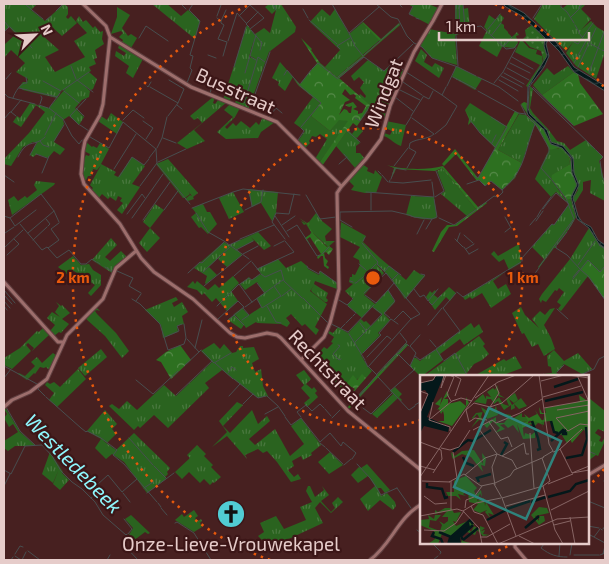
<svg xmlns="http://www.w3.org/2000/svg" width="609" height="564" viewBox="0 0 609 564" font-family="'Exo 2',sans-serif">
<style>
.grass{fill:url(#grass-tufts)}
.forest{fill:url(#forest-crowns);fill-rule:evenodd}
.park{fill:url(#park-dots)}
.water{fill:url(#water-waves);stroke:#484e4f}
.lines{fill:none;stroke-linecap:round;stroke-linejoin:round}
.stream{stroke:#484e4f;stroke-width:1}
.secondary-casing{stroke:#5f3e3f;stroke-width:5}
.secondary{stroke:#9d6e6c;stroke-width:3}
.ring{fill:none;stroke:#e8590c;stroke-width:2.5;stroke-dasharray:2.5 5}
.labels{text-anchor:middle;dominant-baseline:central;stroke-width:4.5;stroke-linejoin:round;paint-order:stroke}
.street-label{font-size:19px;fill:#e6ccca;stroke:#3c1617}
.poi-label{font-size:19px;fill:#e6ccca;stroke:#3c1617}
.water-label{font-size:20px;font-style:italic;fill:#8ef7fd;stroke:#3c1617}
.inset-river{fill:none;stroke:#04181a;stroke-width:2.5}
.inset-road{fill:none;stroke:#876564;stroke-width:1}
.view{fill:#2f837c;fill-opacity:0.15;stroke:#2f837c;stroke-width:2.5}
.inset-edge{fill:none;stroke:#e6ccca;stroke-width:2.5}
.centre{fill:#e8590c;stroke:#3c1617;stroke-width:2.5}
.ring-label{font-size:15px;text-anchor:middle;font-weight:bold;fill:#e8590c;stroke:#3c1617;stroke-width:4.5;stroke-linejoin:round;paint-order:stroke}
</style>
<defs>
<pattern id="grass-tufts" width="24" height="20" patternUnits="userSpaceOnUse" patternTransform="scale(1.25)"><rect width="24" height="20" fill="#2a631f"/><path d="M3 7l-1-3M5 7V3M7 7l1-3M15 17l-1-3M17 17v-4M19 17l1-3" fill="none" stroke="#49783e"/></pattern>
<pattern id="forest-crowns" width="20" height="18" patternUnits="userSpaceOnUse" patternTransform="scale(1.25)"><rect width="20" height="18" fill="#2d7020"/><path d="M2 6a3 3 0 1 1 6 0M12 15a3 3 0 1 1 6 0" fill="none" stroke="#568a49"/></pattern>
<pattern id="park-dots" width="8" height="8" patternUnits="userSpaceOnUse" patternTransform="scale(1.25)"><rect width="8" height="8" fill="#2a631f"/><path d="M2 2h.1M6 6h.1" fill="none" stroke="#49783e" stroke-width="1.8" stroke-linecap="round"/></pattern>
<pattern id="water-waves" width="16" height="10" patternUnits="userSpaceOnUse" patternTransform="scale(1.25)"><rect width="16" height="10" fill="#04181a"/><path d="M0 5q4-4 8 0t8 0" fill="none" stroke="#29383a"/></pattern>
</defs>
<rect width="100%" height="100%" fill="#472020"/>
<!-- grass -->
<path class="grass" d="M4 4H37L31 10 45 21 64 4 68 7V14L66 17 68 19 71 16 77 23 62 36 51 26 43 36 59 50 45 57 55 72 85 57 74 41 87 33 76 21 79 16 83 22 86 20 93 28 95 26 100 32 103 31 102 39 104 44 95 50 97 58 94 59 96 64 89 67 91 71 89 72 97 79 93 89 91 90 85 86 90 91 89 97 82 100 75 108 84 117 79 125 69 116 63 120 64 124 54 142 65 149 60 155 54 151 48 158 37 154 33 157 30 155 37 143 33 142 23 147 11 166 4 164V159L29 133 45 112 36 105 21 127 13 122 4 135 17 116 20 118 30 103 49 108 65 89 61 91 57 98 23 90 19 87 23 82H27L28 79 16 72 25 63 11 50 4 58V46L5 44 9 48 5 44 16 34 9 27 4 31Z
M152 4H167L181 16 188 10 200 21 195 39Z
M269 4H281L296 27 295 32 269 52 248 110 235 104 236 99 231 97 229 102 223 100 247 25 255 35 249 57 256 59 250 56 255 34 264 28 270 33 276 10 272 14 265 7Z
M408 4H432L431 5 438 8 430 25 409 14 413 7Z
M455 4H463V9L468 8 470 28 455 36 457 65 432 58 420 45 429 29 455 34Z
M543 4H560V6L563 8 568 4H586L581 9 591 19 581 30 591 21 597 27 605 32V52L596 79 576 66 566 53 573 42 566 51 534 19Z
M117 7 130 15 122 28 128 36 131 34 137 38 131 48 122 42 123 40 119 37 123 33 121 31 111 34 117 17Z
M322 9 330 16 335 9 349 34 362 23 380 40 337 77 325 67 340 50 310 22Z
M500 14 504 18 501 23 504 25V28L508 32V33L512 37 517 32 519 35 516 36 518 43 515 48 502 47 497 57 479 46 487 30 484 27 489 15 496 20Z
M521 39 529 48 537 50 536 54 542 56 543 64 528 87 526 86 540 65 515 52Z
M120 43 144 57 133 78 126 73 129 66 115 56 116 51 124 56 126 53 118 48Z
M421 49 427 55 424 62 432 67 435 63 444 68 439 78 415 61Z
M368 60 384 71 394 62 404 72 385 118 359 96 360 94 365 98 366 96 360 88 364 82 359 77 354 81 351 76Z
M280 62 293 77 285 91 278 85 279 82 272 78Z
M456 66 482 79 475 90 452 77Z
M568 66 574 72 542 95 533 85 547 68 554 75Z
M530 86 533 89 530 108 533 113 548 129 557 141 564 143 570 150 586 140 603 157 599 161C604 175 605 187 605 201L590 193 591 180 583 182V190L575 203 573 198 578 190V183L574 173V162L560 145 551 142 547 130 530 114 529 111Z
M213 97H215L213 103 215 104 219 99 227 102 194 130 205 141 187 149 177 143 202 123 198 118 194 120 190 116Z
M313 97 320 103 311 116 330 131 339 119 349 121 319 163 315 159 327 139 320 134 316 137 312 136 309 141 310 143 305 148 298 141 305 131 294 123Z
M470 103 506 126 495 147C482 136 472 124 465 110Z
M230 104 240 108 235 117 225 127 227 129 233 123 236 126 241 121 250 128 256 122 259 125 263 117 275 122 261 132 258 138 226 139 217 132 233 117 224 110Z
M111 113 123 122 117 134 98 121 101 116 107 120Z
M519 114 526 115 535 124 522 163 498 150Z
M386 121 406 125 401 146C396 145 390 138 384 136V133L390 135 392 131 385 128Z
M357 127 363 131 357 138 355 137 360 143 356 146V153H360L365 159 356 169 336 146 347 131 353 135 352 134Z
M86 142 92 147 93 146 97 148 100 143 109 149 101 164 116 172 114 175 118 177 132 157 145 166 132 184 140 187 122 214 117 210 123 203 120 201 122 198 118 196 116 201 110 197 108 199 102 194 98 199 90 191 93 188 90 185 101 165 97 170 90 168 93 169 91 176H88L86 180 82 179 83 158 84 159 86 155 89 156 90 154 84 151Z
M553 148C562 147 570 155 570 164L553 175 551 179 566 200 571 199 576 217 571 226 556 246V248H554L539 268 538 267 544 259 532 247 552 224 554 225 569 204 556 192 551 197 535 179 549 150Z
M168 159 198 193 193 197 194 199 188 201 185 199 190 195 192 196 188 191 190 194 185 198H183L156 164Z
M362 164 368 168 367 171 374 174 375 170 382 177 376 193H365L351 190 354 186 348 180Z
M442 168 476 209 467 216 441 194 445 191 437 171Z
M36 181 55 183 54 185 12 215 8 200 14 196 18 201 25 196 27 198 37 190 34 185Z
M248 189 278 192 276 213 272 221 261 203 252 207Z
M233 192 244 212 229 219 219 198Z
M411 196 434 197 437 218C427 221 416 218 406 215Z
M155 204 164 210 150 228 160 238 147 252 139 243 150 228 143 222Z
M203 204 207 212H210L217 224 208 234 201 227 199 228 191 217 196 213 192 208Z
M316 213 322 221 332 229 325 236 326 241H335L328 247 313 233 310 235 311 232 306 224 304 225 301 221 307 224 309 227 310 224 309 222Z
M341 222 366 236 363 242 380 258 406 280 414 270 420 274 425 276 405 299 391 278 376 264 384 273 364 295 375 304 388 290 395 302 384 314 390 320 378 333 380 335 361 355 368 367 372 371 366 378 362 375C356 382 348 383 342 389L339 386 336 389 329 381 336 375 329 366 323 368 317 360 319 357 317 355 324 347 327 349 333 343 331 342 334 337 328 333 329 331 333 333 338 327 348 333 361 319 364 322 366 321 371 326 382 315 372 307 362 318 347 305 353 299 345 291 353 284 349 282 350 277H352V274L355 275 360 265 359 260 353 257 360 247 340 237Z
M589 228 601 245 605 248V266L600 272 588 260 581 270 588 276 561 311 558 309 561 305 557 302 564 292 559 288 557 291 555 290 546 302 542 300 541 303 539 299 542 294 570 259Z
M258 232 271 246 264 250 251 237 254 241 237 249 242 255 227 267 218 259 230 247 203 272 209 267 217 275 206 284 205 283 207 276 194 268 224 242 229 245Z
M111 238 117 245 105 257 110 261 121 251 127 257 117 265 112 273 92 260Z
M519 244 521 263 509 270 504 259 499 262 491 254 494 251 498 256Z
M73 256 81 265 89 264 93 270 101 275V285L91 296 88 293 95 285 74 271 68 275 58 267Z
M278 259 286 268 301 261 307 266 308 269 319 275 320 271 337 283V289L315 281 314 284 328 293 326 298 328 300 327 302H325L312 292 311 290 314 285 310 291 327 304 315 327 319 330 316 335 305 324 302 326 291 314 286 318 290 323 287 327 281 324 257 323 256 322 246 328 244 325 241 329 228 320 234 315 241 321 234 314 242 308 249 315 261 307 257 298 264 293 257 282 245 290 240 284 249 277 251 280 261 274 257 269Z
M504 273 493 281 498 289 506 284 511 294 491 308 482 293 472 299 470 297 465 300 463 297Z
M233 276 239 283 231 291 238 301 227 311 216 298 212 302 204 293 202 295 197 290 187 287 193 281 195 284 197 281 208 290 215 284 219 288Z
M449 287 456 293 450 301 446 297 435 310 426 297 430 291 432 293 435 290 436 292 434 295 438 298Z
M176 297 178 300 172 303 174 307 182 302 188 312 182 316 184 324 177 326 178 332 163 338 161 325 145 310Z
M56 302 61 306 62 305 70 313 62 319 69 324 61 333 59 332 54 336 50 331 55 325 47 318 52 312 60 317 55 312 59 306Z
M96 307 100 311 97 310 95 311 97 314 116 333 129 351 122 358 105 336 85 318Z
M521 307 525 315 539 328 532 319 540 311 545 315 550 309 555 308 544 325 551 338 555 349 544 356 538 344 532 347 524 333 522 334 512 313Z
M471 323 474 328 479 324 483 332 464 345 460 339 440 354 443 360 421 377 410 366 414 358H416L420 361Z
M43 328 55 339V341L49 335 32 351 34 348 28 343 26 345 31 351 12 369 4 365V358L20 348 37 331 39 332Z
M479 336 485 344 483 346 489 354 482 360 474 364 467 373 460 376H428L427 374Z
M214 343 220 349 224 344 232 353 236 352 240 346H243V348L254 347 259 359 252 363 255 372 261 369 263 386 268 396 258 398 222 370 205 383 209 388 168 428 154 415 140 428 138 426 134 430 109 406 112 404 119 409 127 401 137 410 164 385 176 396 212 362 201 351Z
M101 349 107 357 85 376 78 368Z
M554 350 564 361 578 353 592 369 582 374 564 364 556 373 563 376H546L544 374 552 373 551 367 548 366 547 356Z
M53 353 57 356 50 368 48 369 46 367 44 368 40 367 35 374 34 373 27 380 18 374 19 373 25 376 35 366 31 362 37 357 42 363Z
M515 356 522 368 501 376H474L504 359 506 361Z
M78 369 86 379 57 407 49 400 54 393 45 385 47 382 50 384 54 382 60 387Z
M304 370 311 379 306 384 312 389 314 387 317 391 315 393 318 397 307 407 304 403 310 398 301 388 304 385 296 375Z
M395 387 402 394 399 397 402 400 401 401 398 398 377 418 372 414 393 394 390 391Z
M589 398 605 411V432L598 429 595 433 601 437 599 441 602 442 605 437V441L598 456 596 455 588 461Z
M237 402 243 405 223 426 230 433 252 410 258 424 267 416 270 421 249 439 255 445 275 429 290 456 304 444 291 426 301 418 321 445 311 453 312 455 303 460 301 456 292 461 294 466 288 470 294 477 298 474 301 479 291 482 277 462 267 451 263 453 258 449 245 455 247 459 227 436 212 447 227 432 219 421Z
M5 407 20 432 36 446H15L8 451 4 448V441L18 432 13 424 9 427 4 418 7 414 4 409Z
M105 410 117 424 112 429 116 434 107 443 102 440 116 450 134 433 170 468 167 472 168 474 165 477 166 479 147 493 124 462 112 454 106 459 95 448 101 439 87 431Z
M197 445 206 454 204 456 213 465 211 467 221 477 214 483 213 482 210 485 204 479 200 483 189 472 182 479 175 472 190 458 187 455Z
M50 452 63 472 62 473 69 480 60 490 53 484 59 469 53 483 42 474Z
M330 452 343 465 329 474 318 462Z
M367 464 390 490 385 493 381 488H378L381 496 387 493 395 502 396 506 393 510 380 500 368 511 360 499 375 486 368 476 358 483 351 475 359 467 361 468Z
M308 486H310L315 497 324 490 322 486 329 495 321 501 331 512 335 508 332 503 338 497 343 502 331 513 320 502 315 508 323 523 267 549 266 547 272 544 269 540 264 542 258 536 264 532 260 523 276 516 284 529 306 520 300 507 312 502 306 491Z
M194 510 198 516 195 518 198 521 201 519 202 521 200 523 202 527 194 532 175 520 182 514 184 517Z
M131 515 150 533 148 534 145 532 133 541 129 535 133 528 125 519Z"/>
<!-- forest -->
<path class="forest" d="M363 22 381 39 399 23 400 25 339 78 371 106 357 126 363 131 353 123 348 130 359 141 347 131 322 166 319 163 348 121 339 120 330 131 311 116 320 103 299 86 293 78 300 84 317 63 301 38 312 49 311 50 320 63 337 77 380 41 362 23ZM345 89 350 95 354 94 356 96 355 98 366 106 362 113 358 114V111L353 109 357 107 353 102 345 105 349 107 352 106 351 113H349L347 110 344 109 339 115 345 102 350 100 342 94Z
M574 72 578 74 580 83 603 114 574 126 542 95Z
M524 102 527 103C525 118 537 120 545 130 548 134 548 138 550 142 577 153 568 162 577 185L571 199 567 200 551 179 552 175 570 164C570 156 564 151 558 148L549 150C543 132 530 120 521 104Z
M465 110 477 129 495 146 515 111 519 113 498 150 522 163 515 178 502 190 491 181 485 186 479 180 477 181 456 154 444 166 442 164 455 149 478 178 495 148 471 122 468 125 469 119Z
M387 165C403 170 428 170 443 166L478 207 486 202 487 203 457 226 449 227 434 252 432 251 441 232 447 225H455L476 209 442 168 435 171 396 169 391 179 394 168Z
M299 218 307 223 309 222 310 224 309 227 313 233 327 247 329 246 333 249 329 255 326 252 324 253 325 258 328 261 326 265 329 267 328 269 324 266 323 256H321L318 259 317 257 321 254 310 237 307 239 313 250 305 238 312 233 307 224Z
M588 260 600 272 605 266V300L589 278 580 270Z
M406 343 408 345 348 410 347 408 354 400 350 394 355 389 352 387 346 392 348 389 345 386 353 375 357 380 362 374 366 378 352 394 356 398Z
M180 345 191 360 171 379 161 362 156 360 166 352Z"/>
<!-- park -->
<path class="park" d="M532 25 545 39 544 46 547 56 544 63 541 51 530 47 523 39 526 36 525 30Z"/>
<!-- water -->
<path class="water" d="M503 4H508L524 13 556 42 574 67 605 86V91L574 72 559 51 548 40 546 44 549 56 544 67 529 87 528 108 530 114 547 130 551 142 563 146 573 158 574 173 579 185 573 198 578 216 582 222 591 227 598 240 605 245V248L599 244 589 228 577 219 571 197 577 185 572 173 571 158 562 148 551 144 544 130 528 115 527 112 528 87 547 56 544 46 545 38 522 16 506 7Z"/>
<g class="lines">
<!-- stream -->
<path class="stream" d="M25 4 32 10
M181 4 186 9
M273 4 276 10
M332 4 349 33
M376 4 391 17 398 19 407 36 414 43 422 47 432 58 458 67 476 76
M399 4 402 7
M456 4V35
M459 4 460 31
M463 4 465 28
M561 4V7L567 12 574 23
M250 5 264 18 250 29
M413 6 409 14 413 16
M303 9 308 18
M32 10 43 19
M56 11 63 4
M217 16 221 5
M239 16 251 4
M571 17 580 8 579 7 583 4
M217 18 221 21V23L224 25 218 39 227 42 223 56
M416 18 419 19
M533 18 542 4
M46 20 51 16
M309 20 337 44
M4 21 9 27 4 32
M221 21 226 10
M575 25 579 32
M10 27 24 40
M249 27 246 24 258 12
M488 29 500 14
M251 30 262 43
M391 31 399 24
M579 33 583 38
M457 34 467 28 481 26 506 49 514 48 517 44
M456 36 458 66
M491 36 501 23
M139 38 146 26 168 41
M25 40 32 48
M381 40 390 32
M228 41 237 13 246 23
M574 42 578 44 593 23
M591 44 600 49
M504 46 512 37
M340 49 337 46 350 38
M260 50 262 43
M602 50 605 51
M208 55 216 58
M364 55 380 41
M363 56 355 46 349 33 379 7
M251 57 256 60
M512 57 533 69
M394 62 413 44
M510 63 530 73
M574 63 586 41
M71 66 76 79
M234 67 246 27
M578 67 596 28
M507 68 529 80
M312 69 318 63 338 79
M346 70 363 57
M406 72 442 95 446 87
M245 73 256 35
M504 73 524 84
M589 73 604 32
M284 75 287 70 300 85
M501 76 522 87
M338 77 345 71
M453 77 476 89
M478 77 499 87 518 101
M339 78 364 57 384 71 394 62 404 71
M6 79 11 73
M77 80 93 92
M169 80 184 89 178 103
M499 80 518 91
M43 81 61 91
M185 81 187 83 192 70 190 68 193 56 190 55 200 21 189 10 193 4
M403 82 422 95
M301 83 311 70
M494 83 503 72 516 48
M147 86 148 87 151 82
M300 86 321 103 301 127
M447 86 456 67
M150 87 178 103 168 116
M533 87 573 125
M19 88 57 97
M532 88 595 149
M398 89 420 100
M63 90 89 72
M64 91 79 103
M478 91 518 113 526 114
M4 93 8 97 35 104
M60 93 49 108 63 119 72 136 79 144 82 140
M210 93 214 80
M423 96 429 99 433 91
M254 97 270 52
M395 97 413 111
M13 98C15 92 21 82 27 83L26 77
M245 100 258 57 265 62
M244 103 245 102
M40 104 42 98 41 96
M39 105 48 108
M177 105 182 109
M521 105 526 115
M76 108 84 116
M16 116 11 112 21 100
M411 116 423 97
M527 116 536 125 549 148V152L541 168 551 179
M269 117 276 108 282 113
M355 118 360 121 370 106
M4 119 10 112H11
M123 120 133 110 144 118
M470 120 480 133 495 147
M143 121 153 128 146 139
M79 125 70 116 86 99
M80 125 89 131
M406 125 411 117
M346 130 360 142
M288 131 293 136
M435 134 446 125 457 106 442 95
M45 135 56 113
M90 137 109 148 123 122 156 149 157 164 190 204
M163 138 176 143
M298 140 304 131 301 128
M40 141 43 145 49 147
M54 141 64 125
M492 143 496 135
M157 148 162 138 167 117
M596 150 603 157 600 160
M36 154 47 158
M344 154 350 161
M30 155 37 142
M18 157C28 137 34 148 45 137
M149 158 156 149
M600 161 602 176 605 182
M158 162 186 149
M339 164 347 157
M394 166 408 148
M407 168 416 152 409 148 410 143C418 138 427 140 434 134L412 118
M114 169 136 134
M378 171 381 174
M42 173 49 156
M4 175 14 182
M382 175 388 182
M475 176 478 178 507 127 491 117
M119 177 132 157 144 165 149 159
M391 179 395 168 406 170
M390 180 389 182 403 183 431 180
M552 180 558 188
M467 184 479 180 485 186 491 181 502 190
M140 186 157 163
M559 189 567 200
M249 190 252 206
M366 192 434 197 432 182
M371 193V210
M306 195 320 219 336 217
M435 197 444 191 436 171
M567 201 574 219
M192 208 233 192 243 189 300 195
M478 208 494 196 498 197 503 192 502 190C526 170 524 151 535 124
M542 209 551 197
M543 209 549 201
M164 210 178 191
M245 210 261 202 263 190
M196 213 208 232 224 241 249 259
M127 214 142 194 145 198
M4 216 10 218 41 194 54 211 59 222
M275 216 289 237
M505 217 511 228
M537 217 541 210
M10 218 15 226 36 210
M132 218 163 174
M439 218 454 225 477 209
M46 219 50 224 48 226
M143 220 170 182
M536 221 543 211
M59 223 51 229 59 240 48 248 57 258 69 250 81 264H86L92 259 96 262
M20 224 42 250 47 247 48 248
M282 225 295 216
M530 225 536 218
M352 227 340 220V212L392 211 409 215 414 217 432 219 437 217 434 199
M426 229 432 219
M568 230 574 220
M287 231 297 225 317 256 320 255
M505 232 510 228
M5 233 14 227
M28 233 54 211
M417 234 424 220
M464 235 473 243
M240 239 274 225
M285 239 272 222 276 213 289 214 294 194
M455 239 463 247
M33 240 47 227
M363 241 365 237
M457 241 460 233
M362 243 378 262 377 264 385 272
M229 245 240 240
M557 245 567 232
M599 245 605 249
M274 246 284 241
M556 246V248L567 255 580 269
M464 247 469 254
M4 248 23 230
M466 249 474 244
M236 250 253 241
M243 254 258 246
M322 254 329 247
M469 254 478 249
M7 255 19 244 14 239
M220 256 230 247
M522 261V258L552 224 554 225 569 204 556 193 549 201
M97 262 100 264
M252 262 260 272
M359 264 366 270
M578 265 595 241
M307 266 308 268 319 274 320 271 337 283
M105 267 113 272
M539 267 573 220
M257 269 294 252 285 241
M581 270 589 277 605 300
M117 271 133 278 129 286 141 293
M369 271 376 264
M385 271 389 266 401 275
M203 272 219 257
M188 273 200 262 202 263 224 242
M261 274 265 277 281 270 284 281 302 298
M365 274 374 282
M234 276 251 261
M364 276 368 271
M533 276 539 268
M573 277 579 270
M573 279 588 260 600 272 605 266
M392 280 398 274
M350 281 353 282
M257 283 264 292
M355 283H356L363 277
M240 284 249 278 252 280 260 274
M204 286 242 255
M414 289 420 297 424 295 428 301 438 289
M4 290 15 303
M457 292 463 297 521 262
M364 293 386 273 406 298
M4 295 12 304
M365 295 376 303 388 290
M282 296 291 289
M303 298 320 315
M132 299 140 304 160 324 168 350 184 344 186 338 184 324
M257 299 262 308 281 296 274 286 283 280
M352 299 353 298
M339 300 347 305 352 300
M4 301 10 308
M136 301 141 294
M429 302 432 305 441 295
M4 306 7 310
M217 306 239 284 252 302
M267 306 276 322 281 323
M348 306 356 313
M245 307 273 287
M557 309 568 319
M234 315 244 325
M321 316 327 322 348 332
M353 316 355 314
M390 318 384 313 395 301 388 290 394 283
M218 319 238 301 244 307 228 320
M242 320 249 315 243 308
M394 320 403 311 411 319
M346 323 352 317
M428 325 442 308
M341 328 345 324
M366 331 382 314 374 308
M348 332 374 305
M349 334 365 360
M165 337 179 331 177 326 182 324
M187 339 199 352 201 350
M430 340 436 347
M355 342 366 331 360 323
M338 345 340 346 333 354 339 360 341 359
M195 348 202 320
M202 351 214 363 231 353
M363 353 381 335 379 333 391 319 398 324
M398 353 407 344 409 346
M415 356 420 360 435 350
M367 357 387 336 391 339
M443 360 436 349 460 331 443 308 456 293
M365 361 368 367 411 319 420 314 406 298 425 275 421 274
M444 361 455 353 466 373
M215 363 233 379
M185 365 199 352
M4 366 37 384
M369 367 377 375
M382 371 398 354 410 366
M557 372 564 365
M228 373 232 367 236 370
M377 374 407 342 400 333
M467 374 468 376
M544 374 546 376
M578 376 594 369 599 359 605 356
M378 377 409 410 415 406
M4 378 11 369
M234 379 258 398 266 396
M136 380 153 394 178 371
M329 381 335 375
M368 385 377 375
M40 387 38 389 45 396
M390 391 414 370 410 366 416 353 410 346 420 335
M176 395 212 361
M229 396 240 384
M267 396 278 406 285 416
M46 397 81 428
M355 399 367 386
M355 401 365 390
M588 401V400
M243 404 253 394
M421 404H422
M415 405 420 402
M6 407 20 431 35 445
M363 408 371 414 392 393
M325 409 331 416
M265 414 278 407
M285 417 291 425 301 418 320 442 330 433 341 446 343 442 356 453 352 459
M301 417 297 412 306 405 312 411 320 404 324 408
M332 418 340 410
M81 428 86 432 87 431 101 438 117 450 113 455 124 464 137 479 122 492 108 475 97 485
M129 438 153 465
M320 443 325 447
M326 448 343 464
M588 451 595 454
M357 464 371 479 381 495 397 488
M344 465 351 459
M154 466 166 478
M4 470 11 474 25 446 42 445 52 456 61 471 72 482 82 489 95 502 103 515 126 535 127 534
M138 480 157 502
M604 481 605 483
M4 486 10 474
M144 488 153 482
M397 488 411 508
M123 493 130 502
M147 493 174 473
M91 498 99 491
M588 501 605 508
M158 503 161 507
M161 508 167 515
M124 519 132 529 128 534
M175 523 177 522 194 533 211 560
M588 526 599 528
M600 529 594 537 605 543
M601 529 602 530
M603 529 605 526
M417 530 422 534
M588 534 594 537
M127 537 123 544 138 560
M432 543 441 552 440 554
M542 543 544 544 541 548C550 555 557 557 567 557
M28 551 40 560
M15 554 20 546 23 547
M603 554 605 546
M570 555 572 543
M574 555H599
M600 555 605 553
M15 556 21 560
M559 556 560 543
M11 560 13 557
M22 560 26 552
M107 560 110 555
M433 560 438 556"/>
<defs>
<path id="secondary" d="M83 4 106 26 110 37 103 104 100 115 85 141 83 151 81 174 84 184 120 224 141 258 154 272 193 299 230 333 237 337 245 338 267 333 277 335 281 338 348 411 422 471
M110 37 191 87 277 122 341 186
M4 282 58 342H63
M330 323 339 289 337 193 341 187 366 159 381 139 390 106 414 52 433 21 442 4
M301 360 324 337 330 323
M4 407 12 400 30 392 47 379 67 335 103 299 116 268 136 251
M588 475 605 465
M515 543V547L526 560
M370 560C391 545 398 517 422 504"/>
</defs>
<!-- secondary casing -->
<use href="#secondary" class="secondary-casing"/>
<!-- secondary -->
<use href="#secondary" class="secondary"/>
</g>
<!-- distance rings -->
<g class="ring">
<path d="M421 420A150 150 0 1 1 486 376"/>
<path d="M604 469A300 300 0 0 1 589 486M514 543A300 300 0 0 1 476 560M270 560A300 300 0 0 1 251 4M495 4A300 300 0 0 1 604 87"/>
</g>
<!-- icons -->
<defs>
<symbol id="church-disc" viewBox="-11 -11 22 22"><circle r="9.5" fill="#51ccd3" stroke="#3c1617"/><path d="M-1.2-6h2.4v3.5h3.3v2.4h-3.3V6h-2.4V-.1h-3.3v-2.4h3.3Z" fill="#111"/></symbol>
</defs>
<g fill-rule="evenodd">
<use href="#church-disc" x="215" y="498" width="32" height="32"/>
</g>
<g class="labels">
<!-- street labels -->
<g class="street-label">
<text transform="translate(236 90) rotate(24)">Busstraat</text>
<text transform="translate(383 93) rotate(-69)">Windgat</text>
<text transform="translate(328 369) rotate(46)">Rechtstraat</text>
</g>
<!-- poi labels -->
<g class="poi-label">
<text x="231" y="543">Onze-Lieve-Vrouwekapel</text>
</g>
<!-- water labels -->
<g class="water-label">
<text transform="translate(74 463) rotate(46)">Westledebeek</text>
</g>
</g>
<!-- overview -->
<g transform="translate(420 375)">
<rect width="169" height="169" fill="#472020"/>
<path d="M77 10 80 20 85 23 78 21V18L76 25 79 22 83 29 89 31 86 24 95 18 98 25 94 28 89 24 92 30 101 23 107 31 99 34 94 29 95 33 91 35V30L84 35 78 26 74 29 71 24H67L66 29 54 27 63 19 66 24V21L71 22 67 17 73 13 75 15ZM76 31 78 40 67 44 63 36 61 42 64 46 59 45 51 53 59 42 57 39 53 44 52 43 56 38 63 37 61 32 69 37 67 33 74 35ZM102 38V42H107L108 45H124V50L118 48 114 52 112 49 107 51 106 49 112 47 114 49 113 46 102 47 104 62 105 58 111 60 115 57V63L103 64 97 49 99 58 93 50 88 53 84 49 80 50 85 54 75 58 80 53 73 46 67 53 64 50 76 42V48H84L88 43 85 39 91 40 92 44ZM54 75 63 89 62 78 66 83 65 91 61 90 63 97 51 82 42 79 33 84 32 82 31 77 35 81 42 76ZM46 101 57 113 54 116 56 120 61 115 62 122 60 118 57 126 64 123 65 131 66 127 74 140 68 138 71 144 65 137 67 135 60 138 53 135 58 129 49 127 48 116 43 119 46 121 38 119 41 125 36 121H28L26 117H34V106L37 104V108L38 104ZM119 132 127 133 129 138 115 141 119 146V141H124L125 146 119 150 111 140ZM25 133H31L34 138 41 137 36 147 33 146 36 151 50 145 54 150 49 154 51 157 54 151 60 155V151L65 153 61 156 65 155 63 159 70 160 63 161 57 155 55 160 47 157 41 161 43 166 50 168 41 169 42 164 38 161 50 152 42 153 31 162 22 159 18 169H8L15 164 14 156 0 150V145L9 144 8 140 14 144 15 140H21L16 146 10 145 9 152 20 156 22 150 19 146 24 149 28 146V142H22L27 136 15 139V135L18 137Z" fill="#2a631f"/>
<path d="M27 16 29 20 24 24H28V29L40 26 46 31V22L49 28 32 51 18 46H24V40L23 36 21 39 19 34 17 35 20 31 15 29 22 22 20 30ZM159 20 166 25 165 53 169 64 164 54 152 68 150 64 147 68 142 60 134 57 130 46 121 47 124 55 121 48 109 45 107 51 102 53V48L108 46 104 39 109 43 117 39 115 35 123 47 125 39H120L119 32 122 38H125L160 26Z" fill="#2d7020"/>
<path d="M169 25V64L164 54 147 68 142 60 134 57 130 46H127L125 33Z" fill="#2a631f"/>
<path d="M16 0H24L7 42 29 52 28 57 4 51 0 58V39L8 19 5 15 0 16V8L14 5ZM49 147 50 152 40 161 41 169H27L29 162Z" fill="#04181a"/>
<path class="inset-river" d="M134 12 158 4M125 26 163 17M112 46 118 63 120 74 117 75M131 46 134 57 138 58M131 66 143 55 146 58V59H143V56H144L146 55M33 77 48 65 53 66 71 55M81 80 87 69 84 67M43 82 46 88 54 91M146 83 162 80 167 64 166 52M59 107 57 103 71 99M7 108V112L22 114 25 123 28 122M128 122 150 116 156 109 169 105M111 127 126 122M87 134 110 126M67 145 86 135M105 153 119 141M14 157 12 161 21 164 23 169M19 157 31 162 50 145 53 149M43 165 41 161 53 150M43 165 58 153"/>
<path class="inset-road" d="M24 0 21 13 26 0M29 0 34 2 27 19 31 26M119 0 129 69 133 76 123 82M148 0 169 3M157 0 169 27M35 1 41 4 35 21M121 6 144 0M0 8 13 5 16 0M0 16 8 19 0 38M123 22 161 11M55 23 78 7 96 0M54 28 70 32 82 28 114 0M70 32 79 18 75 9M124 33 169 25M137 35 169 30M136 43 148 56 160 49 169 50M136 43 169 36M9 45 32 26 41 23 52 26M9 45 30 52V56M9 45 13 27M49 47 46 35 54 28M49 47 55 43 67 45M69 47 81 64M59 54 77 79M53 55 72 45 76 48 100 38 122 24M110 58 112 88M81 64 88 62 92 72M0 67 21 75 22 84 13 98M21 73 30 75 39 72 50 55M140 74 152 98M33 77 37 103M133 77 139 75 162 54M77 79 92 85 97 94M82 81 104 68 106 79H109M124 82 122 83 130 106 123 111 135 155 143 169M112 88 114 113M0 91 15 95M152 98 169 95M152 98 169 91M45 100 65 83 77 79M0 102 69 0M2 106 30 107M31 106V135M29 107 44 99 61 111 75 108 90 101 94 95 122 83M74 109 82 123M128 109 153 99M75 110 72 92 77 79M4 121 15 129 27 128M82 123 123 111M82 123 96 161M51 131 54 137 63 140 78 169M86 131 125 120M45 133 46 125 54 122 62 111M131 135 169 116M43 136 56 128 81 123M0 141 37 134 43 136 59 153 62 169M150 142 155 169M134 150 150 146M4 155 24 156 36 148 44 136M99 161 115 169M60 162H67L90 149M78 169 137 144 169 142"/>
<path class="view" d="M69 33 141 66 106 144 34 112Z"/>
<rect width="169" height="169" class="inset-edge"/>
</g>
<circle cx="373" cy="278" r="8" class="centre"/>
<g class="ring-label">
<text x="523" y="283">1 km</text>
<text x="73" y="283">2 km</text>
</g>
<!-- border -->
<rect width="609" height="564" fill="none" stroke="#e6ccca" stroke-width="10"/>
<!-- north arrow -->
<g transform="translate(35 35) rotate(66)" stroke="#3c1617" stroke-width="4" paint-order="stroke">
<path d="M0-4L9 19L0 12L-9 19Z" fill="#e6ccca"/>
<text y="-8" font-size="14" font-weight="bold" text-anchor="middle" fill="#e6ccca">N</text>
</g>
<!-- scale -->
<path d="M439 32v8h150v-8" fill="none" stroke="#e6ccca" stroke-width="2.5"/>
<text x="446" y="32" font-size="15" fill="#e6ccca" stroke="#3c1617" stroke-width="4" paint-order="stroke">1 km</text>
</svg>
